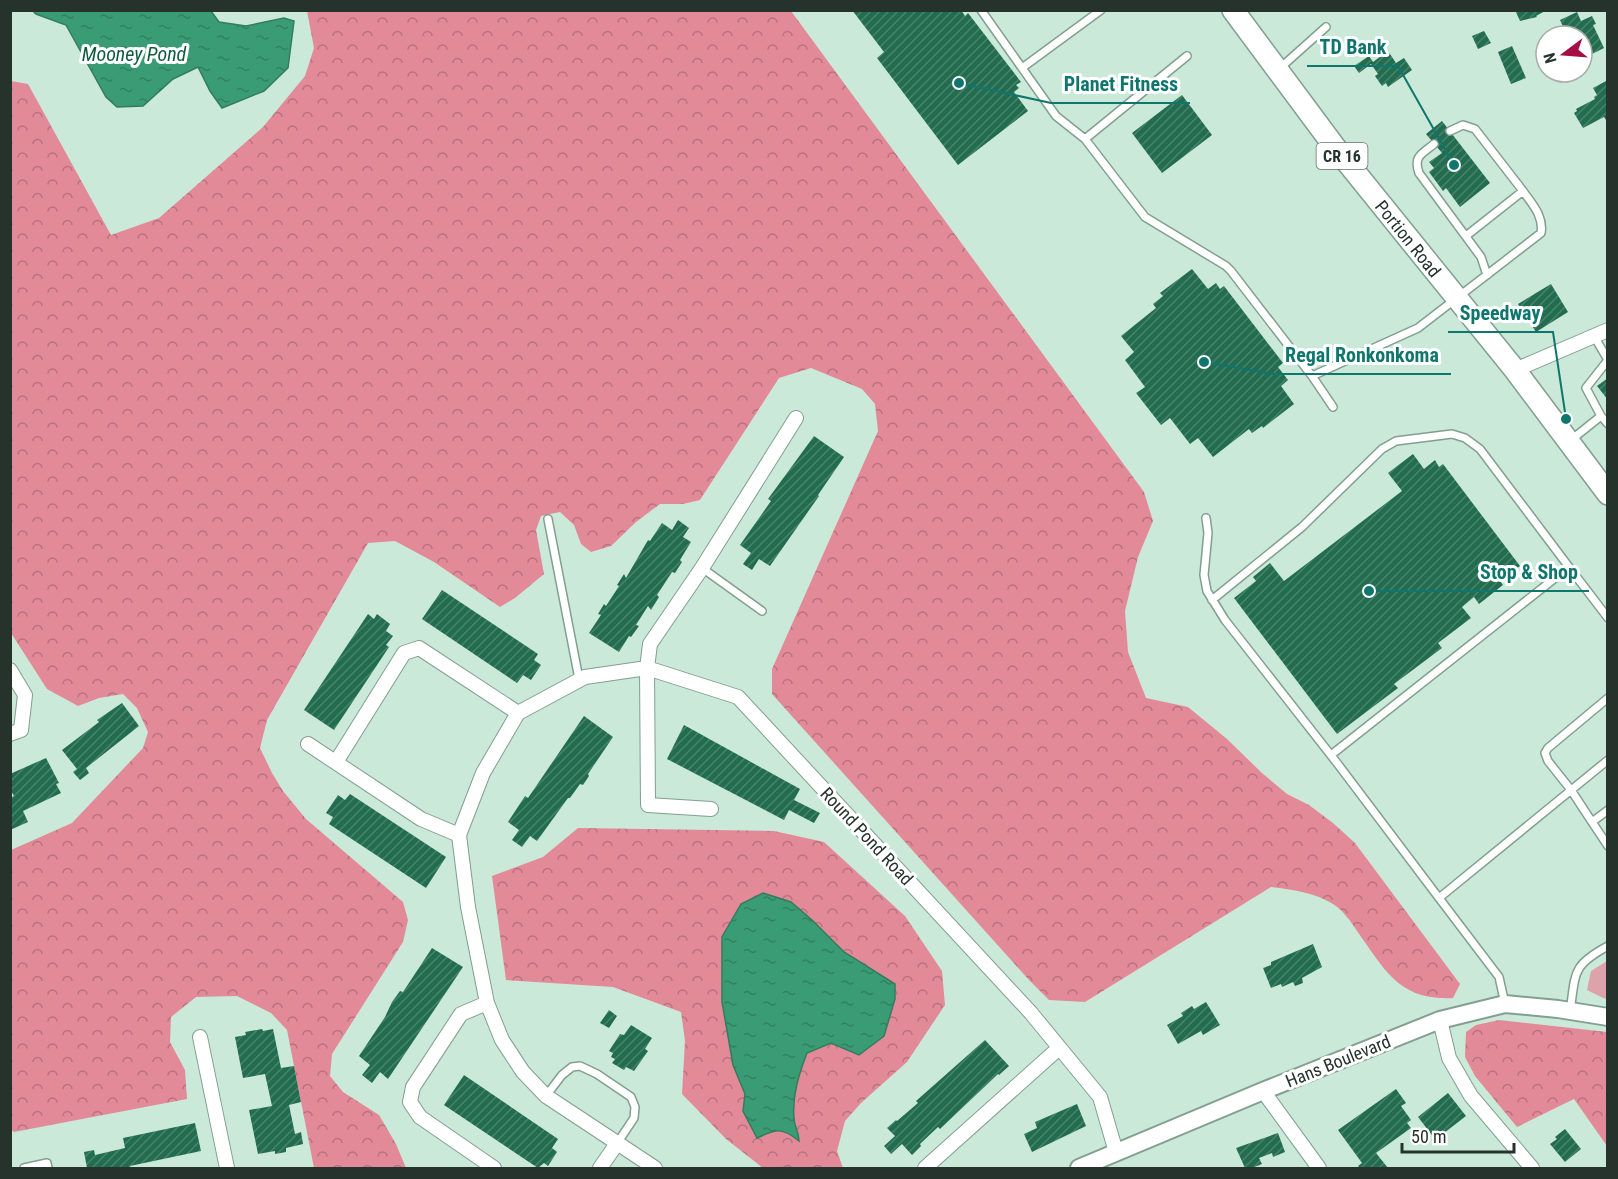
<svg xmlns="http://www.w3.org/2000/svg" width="1618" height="1179" viewBox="0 0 1618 1179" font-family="'Roboto Condensed',sans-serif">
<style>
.green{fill:#dea2ab}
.forest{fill:url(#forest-crowns);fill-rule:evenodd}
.water{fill:url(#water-ripples);stroke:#347c5e;stroke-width:1.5}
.building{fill:url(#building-hatch)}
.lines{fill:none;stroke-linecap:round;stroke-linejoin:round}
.service-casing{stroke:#829f90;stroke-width:10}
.minor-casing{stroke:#829f90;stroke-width:16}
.tertiary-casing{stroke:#829f90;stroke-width:20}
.primary-casing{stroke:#829f90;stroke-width:24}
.service{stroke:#fff;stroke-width:7}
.minor{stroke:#fff;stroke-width:14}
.tertiary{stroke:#fff;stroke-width:16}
.primary{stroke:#fff;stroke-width:21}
.labels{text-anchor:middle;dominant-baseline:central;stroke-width:6;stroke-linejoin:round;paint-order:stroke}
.shield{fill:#fff;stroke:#67706b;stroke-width:1.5}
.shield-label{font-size:16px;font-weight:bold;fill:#26322c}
.street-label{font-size:18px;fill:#26322c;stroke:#fff}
.water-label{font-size:20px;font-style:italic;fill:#0f5b3f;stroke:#fff}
.leader{fill:none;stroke:#0f766e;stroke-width:2}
.callout-dot{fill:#0f766e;stroke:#fff;stroke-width:2}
.callout-label{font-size:20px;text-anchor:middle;font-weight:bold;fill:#0f766e;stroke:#fff;stroke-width:6;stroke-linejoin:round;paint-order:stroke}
</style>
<defs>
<pattern id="forest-crowns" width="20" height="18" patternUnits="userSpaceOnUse" patternTransform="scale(1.5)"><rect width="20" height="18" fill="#e38a99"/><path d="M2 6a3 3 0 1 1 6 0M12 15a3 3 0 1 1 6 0" fill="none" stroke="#b8717d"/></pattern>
<pattern id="water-ripples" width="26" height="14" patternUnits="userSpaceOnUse" patternTransform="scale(1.5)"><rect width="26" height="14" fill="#3a9c74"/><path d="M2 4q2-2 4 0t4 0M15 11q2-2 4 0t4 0" fill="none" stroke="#31805f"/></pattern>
<pattern id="building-hatch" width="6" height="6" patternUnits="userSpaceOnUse" patternTransform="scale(1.5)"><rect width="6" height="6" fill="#226d50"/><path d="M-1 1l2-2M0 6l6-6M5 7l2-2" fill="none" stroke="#49826c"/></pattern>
</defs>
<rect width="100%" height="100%" fill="#cae9d9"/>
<!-- green -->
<path class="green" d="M1607 961V999L1603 998 1587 990 1591 971Z"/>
<!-- forest -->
<path class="forest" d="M307 11H791L1144 492 1153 521 1138 557 1125 611 1128 652 1146 698 1188 707 1227 739 1262 773 1287 794 1309 805 1333 823 1355 843 1460 984 1453 998C1399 1001 1385 970 1357 931 1351 922 1343 910 1333 904 1314 892 1293 890 1271 887L1085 1002 1049 1000 1029 980 772 694V669L878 431 875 404 862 389 811 368 779 378 700 500 683 504H660L636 522 611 546 591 552 581 544 574 525 560 512 541 516 536 530 544 574 515 598 500 607 434 562 395 541 368 543 267 720 260 748 272 773 283 791 306 819 403 902 408 920 403 942 332 1054 330 1076 343 1092 379 1115 396 1144 406 1168H314L287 1030 271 1013 237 996 196 997 171 1017 170 1042 185 1070 187 1099 14 1132 11 1130V850L72 823 143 748 148 732 137 708 123 694 99 698 78 706 47 689 11 633V81L28 84 111 235 159 218 263 127 305 76 314 48Z
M578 828 774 831 824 842 905 916 942 971 945 1005 907 1062 861 1103 845 1121 837 1151 843 1168H763L726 1139 682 1094 685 1041 681 1012 613 987 506 980 492 876 543 857ZM812 920 844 952 895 984 831 1043 807 1053C799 1074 792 1095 794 1118 794 1128 800 1130 798 1140L787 1131H774L743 1111 745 1094 733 1065Z
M1499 1020 1607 1032V1146L1574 1099 1517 1127 1475 1076 1465 1057 1466 1032 1476 1025Z"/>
<!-- water -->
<path class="water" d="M33 11H211L219 22 246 26 284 18 294 21 288 68 264 91 222 108 210 91 198 67 173 79 143 106 117 107 106 97 66 25 36 14Z
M763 893 791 902 812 920 844 952 895 984V999L884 1036 859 1055 831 1043 807 1053C799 1074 792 1095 794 1118 794 1127 799 1131 799 1141 782 1127 776 1129 757 1138L743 1111 745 1094 733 1065 722 1002V937L741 904Z"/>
<!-- building -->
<path class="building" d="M852 10H961L965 16 968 13 1021 82 1016 85 1019 88 1014 92 1028 111 958 165 877 58 884 52Z
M1515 10H1547L1536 16 1537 17 1520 21Z
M1577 12 1581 21 1592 16 1596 24 1593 25 1604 48 1586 57 1582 49V36H1576L1572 28 1565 31 1560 20Z
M1484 31 1491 43 1478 49 1472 36Z
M1512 46 1526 78 1511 84 1498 52Z
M1388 51 1396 63 1404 58 1412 70 1388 87 1386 83 1382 86 1375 76 1378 74 1371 64 1359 73 1354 66 1369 56 1373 62Z
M1608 80V123L1604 117 1583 128 1574 113 1577 111 1576 109 1595 99 1594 97 1597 95 1593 88Z
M1182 95 1212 135 1162 173 1132 133Z
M1442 121 1490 183 1460 207 1446 188 1443 191 1429 172 1434 168 1429 162 1442 153 1426 134Z
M1192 269 1208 289 1216 283 1220 289 1224 286 1283 363 1278 367 1288 380 1281 386 1294 404 1263 428 1262 426 1252 433 1249 429 1213 457 1198 438 1190 444 1170 418 1161 425 1136 393 1145 387 1125 360 1134 352 1121 336 1156 308 1153 304 1163 296 1160 293Z
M1551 284 1568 312 1536 332 1518 304Z
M1608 378V400L1597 386Z
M814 436 844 457 818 495 819 496 770 566 759 559 752 570 743 564 751 553 740 545 771 501 768 499Z
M1413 454 1424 469 1435 460 1439 467 1443 464 1520 566 1500 581 1503 585 1479 604 1474 597 1462 607 1471 618 1438 643 1442 648 1394 684 1398 688 1337 734 1234 598 1256 581 1253 577 1270 563 1284 581 1402 491 1388 473Z
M678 520 689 528 683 537 691 542 680 560 682 562 675 573 672 572 657 595 659 597 651 610 648 606 636 625 639 626 631 637 629 636 619 652 589 633 601 615 598 614 604 604 606 606 619 586 617 585 624 574 626 578 648 540 650 541 662 523 672 530Z
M442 590 538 654 534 660 541 665 531 680 523 675 517 683 422 619Z
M368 614 374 619 377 614 390 624 386 631 393 636 386 645 389 647 334 730 304 710Z
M122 703 139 726 86 768 89 773 80 780 73 772 77 769 62 750 99 722 97 720Z
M584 716 613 737 588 774 589 776 583 785 580 784 570 798H568L537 841 530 836 522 847 512 840 519 830 508 822 525 796 528 798Z
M684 725 800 789 794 800 820 813 814 823 789 810 784 820 667 759Z
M46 758 59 783 56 784 61 793 23 811 28 822 10 830V798L14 796 10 789V774Z
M350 794 446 857 426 888 329 824 333 817 326 813 338 795 345 800Z
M1313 944 1322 967 1302 978 1303 983 1295 986 1293 982 1282 987 1281 984 1271 988 1263 968 1271 965V962Z
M432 948 463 967 388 1079 380 1072 372 1083 362 1075 370 1065 359 1056 385 1017 392 1002 400 991 403 992Z
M1206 1002 1220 1025 1203 1035 1201 1031 1178 1044 1167 1025 1183 1016 1181 1013 1192 1006 1194 1009Z
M609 1010 617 1016 609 1028 600 1023Z
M631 1025 652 1038 645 1049 648 1051 634 1071 626 1067 624 1070 612 1063 615 1059 611 1057 613 1053 609 1051 620 1034 624 1035Z
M262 1029 263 1031 273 1029 281 1068 294 1066 301 1102 289 1105 295 1134 301 1132 303 1144 286 1148V1152L275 1154V1151L258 1154 249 1110 272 1106 265 1074 243 1078 235 1037 246 1035 245 1032Z
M985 1040 1009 1066 999 1075 998 1074 940 1129 938 1127 920 1144 921 1146 912 1155 902 1144 891 1154 884 1146 895 1136 887 1128 896 1120 897 1121 918 1103 916 1101Z
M464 1075 558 1139 552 1148 557 1152 548 1166 544 1163 538 1168 444 1105Z
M1396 1089 1406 1103 1401 1106 1411 1120 1407 1123 1411 1128 1376 1153 1388 1168H1360L1358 1166 1362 1163 1338 1130Z
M1448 1093 1466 1116 1444 1133 1447 1136 1438 1143 1418 1117Z
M1077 1104 1086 1126 1032 1152 1024 1134 1037 1128 1035 1122Z
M195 1123 201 1151 130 1166 131 1168H87L84 1152 94 1150 95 1155 125 1148 123 1138Z
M1565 1129 1581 1149 1565 1162 1550 1144 1557 1139 1555 1137Z
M1278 1133 1285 1152 1273 1157 1272 1153 1259 1158 1262 1164 1252 1168H1245L1236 1148Z"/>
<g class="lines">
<defs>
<path id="service" d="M981 10 1056 116 1085 139 1145 217 1226 266 1231 271 1312 376 1333 407
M1022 68 1101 10
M1279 69 1326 27
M1450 131 1463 125 1475 129 1523 191
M1085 139 1187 56
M1434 144C1422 154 1413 156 1419 173L1481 257 1487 275
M1594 336 1608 360
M1312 376 1418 328 1541 233C1544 216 1532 204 1523 191L1466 236
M1601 416 1586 388 1608 360
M1571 440 1601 416 1608 424
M1206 518 1208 533 1204 575 1207 591 1225 620 1337 763 1439 898
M548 519 579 679
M1569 567 1608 618
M702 568 762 611
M1212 600 1302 527 1382 449 1396 441 1452 434 1465 438 1480 449 1569 567 1331 755
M1608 698 1548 748 1545 753 1548 761 1571 790 1592 822 1608 810
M1592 822 1608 846
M1505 1004 1499 977 1439 898 1608 760
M1570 1011C1576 973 1571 966 1608 946
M546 1096 562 1075 572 1067 580 1066 597 1074 631 1097 635 1107 634 1118 618 1142
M24 1168 47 1163 48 1168"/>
<path id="minor" d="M1515 370 1608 330
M10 670 25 695 21 730 10 734
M308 744 421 819 459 835
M336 762 404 653 419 648 518 713
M711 809 648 805 647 668 650 644 702 568 796 418
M487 1003 461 1014 413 1087 410 1102 420 1117 494 1168
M1440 1020 1449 1058 1471 1096 1532 1168
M200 1037 227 1168
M1263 1091 1319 1168
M600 1168 618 1142
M655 1168 546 1096 523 1072 502 1040 487 1003 468 907 459 835 483 773 518 713 585 677 647 668 738 697 1031 1013 1100 1097 1116 1152
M925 1168 1059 1048"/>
<path id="tertiary" d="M1079 1168 1263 1091 1440 1020 1505 1004 1558 1009 1608 1017"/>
<g id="primary">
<path id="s1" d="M1233 10 1334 146 1515 370 1608 494"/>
</g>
</defs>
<!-- service casing -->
<use href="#service" class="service-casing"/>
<!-- minor casing -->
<use href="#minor" class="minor-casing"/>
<!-- tertiary casing -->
<use href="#tertiary" class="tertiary-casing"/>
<!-- primary casing -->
<use href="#primary" class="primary-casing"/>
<!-- service -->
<use href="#service" class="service"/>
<!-- minor -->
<use href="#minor" class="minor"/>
<!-- tertiary -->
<use href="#tertiary" class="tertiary"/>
<!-- primary -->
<use href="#primary" class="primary"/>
</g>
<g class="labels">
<!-- shield labels -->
<rect class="shield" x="1316.5" y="143" width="51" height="26" rx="4.5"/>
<g class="shield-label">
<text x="1342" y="156">CR 16</text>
</g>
<!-- street labels -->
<g class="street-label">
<text stroke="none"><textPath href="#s1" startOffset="288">Portion Road</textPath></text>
<text transform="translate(867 836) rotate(47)">Round Pond Road</text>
<text transform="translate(1338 1061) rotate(-22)">Hans Boulevard</text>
</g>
<!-- water labels -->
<g class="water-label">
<text x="134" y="54">Mooney Pond</text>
</g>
</g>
<!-- callouts -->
<path class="leader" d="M1454 165L1398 66H1307M959 83L1051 103H1190M1566 419L1553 332H1448M1204 362L1273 374H1451M1369 591L1468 591H1589"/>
<g class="callout-dot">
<circle cx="1454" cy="165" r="6"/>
<circle cx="959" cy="83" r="6"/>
<circle cx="1566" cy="419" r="6"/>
<circle cx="1204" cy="362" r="6"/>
<circle cx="1369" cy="591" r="6"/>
</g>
<g class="callout-label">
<text x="1353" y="54">TD Bank</text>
<text x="1121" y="91">Planet Fitness</text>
<text x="1500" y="320">Speedway</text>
<text x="1362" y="362">Regal Ronkonkoma</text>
<text x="1529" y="579">Stop &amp; Shop</text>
</g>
<!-- border -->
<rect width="1618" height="1179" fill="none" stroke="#26322c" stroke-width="24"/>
<!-- north arrow -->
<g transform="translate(1564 54) rotate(254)"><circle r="28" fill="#ffffff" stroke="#a8adab" stroke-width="1.5"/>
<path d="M0-4.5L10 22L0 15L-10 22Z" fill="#a50d44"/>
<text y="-9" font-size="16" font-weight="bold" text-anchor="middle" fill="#26322c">N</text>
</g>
<!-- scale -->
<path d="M1402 1143v9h112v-9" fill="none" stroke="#26322c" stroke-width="3"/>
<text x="1411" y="1143" font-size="18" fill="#26322c" stroke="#ffffff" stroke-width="4.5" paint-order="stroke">50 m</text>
</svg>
